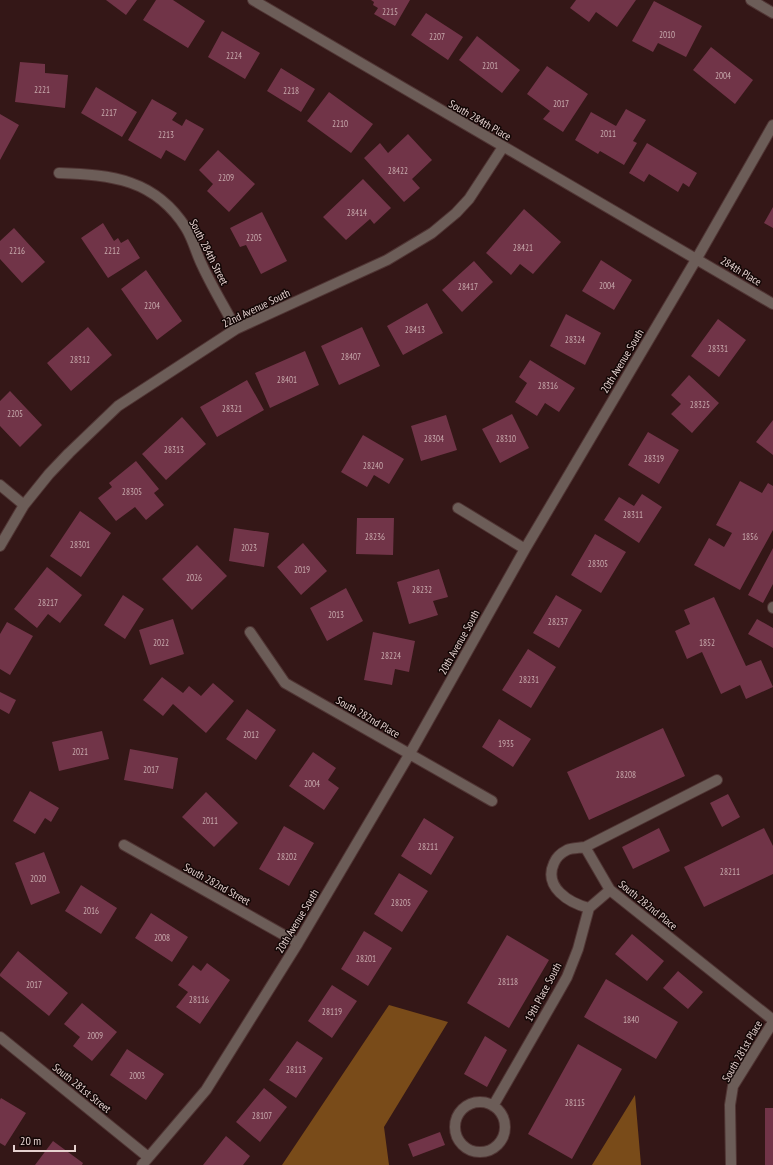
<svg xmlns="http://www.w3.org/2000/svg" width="773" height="1165" viewBox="0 0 773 1165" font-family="'PT Sans Narrow',sans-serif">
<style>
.forest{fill:#794b19}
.building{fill:#713448}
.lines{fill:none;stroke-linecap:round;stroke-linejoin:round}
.street-casing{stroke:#503534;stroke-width:12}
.street{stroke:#6c5d58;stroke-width:10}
.labels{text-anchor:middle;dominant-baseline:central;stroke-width:3;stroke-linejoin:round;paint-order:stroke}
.number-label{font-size:9px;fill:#c8aaad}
.street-label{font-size:11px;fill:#e5d1cf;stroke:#130706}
</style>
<rect width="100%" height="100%" fill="#341717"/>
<!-- forest -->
<path class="forest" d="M389 1005 448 1022 384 1127 389 1165H282Z
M635 1095 641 1165H592Z"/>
<!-- building -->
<path class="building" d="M106 0H137L126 15Z
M156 0H173L205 21 188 48 143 20Z
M371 0H410L395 26 374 14 378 8 373 5 374 2Z
M576 0H636L617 27 596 12 589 22 570 8Z
M654 1 702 26 686 57 658 43 653 52 632 41Z
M426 13 463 37 448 60 411 35Z
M222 31 260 53 245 79 208 57Z
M477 36 520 70 502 93 459 60Z
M711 47 753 80 735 104 693 70Z
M20 62 45 64V73L68 75 65 108 15 102Z
M547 66 588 94 563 132 543 119 550 111 527 94Z
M281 68 315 89 301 112 267 91Z
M96 87 137 112 122 137 81 113Z
M329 92 373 124 351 153 307 121Z
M152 99 177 113 172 120 182 126 186 119 204 129 185 161 166 150 161 159 128 140Z
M626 109 646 120 633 141 637 143 624 165 600 151 598 154 575 140 591 112 616 126Z
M0 114 19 125 0 160Z
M408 134 432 160 412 179 420 188 404 202 364 158 380 143 388 153Z
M647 143 697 173 689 187 683 183 678 192 649 174 644 182 629 173Z
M218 150 255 184 229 212 207 191 213 184 199 170Z
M363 179 391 208 374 224 370 219 346 240 323 217Z
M773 207V228L764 223Z
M524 209 561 242 533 274 520 264 511 275 486 253Z
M262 212 287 261 261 274 246 245 240 247 230 228Z
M103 223 114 241 118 238 121 243 128 239 140 258 108 278 81 238Z
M14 228 45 262 22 283 0 259V241Z
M601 260 632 280 614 310 582 291Z
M474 261 493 282 462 312 442 290Z
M146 270 182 321 157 340 121 289Z
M427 303 443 333 403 355 387 326Z
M566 314 601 333 585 365 550 346Z
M718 319 746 340 719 377 691 356Z
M88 327 112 355 71 391 47 363Z
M362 327 380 366 339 385 321 346Z
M305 351 319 385 270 408 255 373Z
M530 360 575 388 559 412 545 403 537 416 515 402 527 383 519 377Z
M689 375 719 403 692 433 671 414 681 404 671 395Z
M247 380 264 410 217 437 200 407Z
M10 391 42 425 20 447 0 426V401Z
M512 414 529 448 500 463 482 429Z
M446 415 457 450 421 461 411 426Z
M182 417 206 444 166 480 142 454Z
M773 420V455L756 442Z
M648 432 679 450 659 484 628 465Z
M363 435 404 459 389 484 374 475 367 487 341 472Z
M136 461 159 489 154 493 164 505 146 520 135 507 116 521 98 498 112 487 109 483Z
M740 481 762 493 768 483 773 486V530L740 590 694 565 709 538 724 547 732 533 716 525Z
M642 494 662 507 639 543 604 520 619 497 634 506Z
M80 511 111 533 81 577 50 556Z
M357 518H394L393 555 356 554Z
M234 528 269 533 264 567 229 561Z
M595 534 626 552 601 593 571 575Z
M303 543 327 571 301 595 277 567Z
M197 545 227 576 192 610 162 579Z
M773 548V584L763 603 748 595Z
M47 567 82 595 60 623 48 614 37 628 14 609Z
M439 569 448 597 433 601 438 615 409 624 397 582Z
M346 588 363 621 327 641 310 608Z
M123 595 144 609 125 639 104 625Z
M556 595 582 610 559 648 533 633Z
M714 597 746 666 761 660 773 687 746 699 740 685 721 694 702 652 687 659 675 631 690 624 684 610Z
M173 619 184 654 150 665 139 630Z
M757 619 773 628V648L748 634Z
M7 622 33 636 10 675 0 669V634Z
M373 632 415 641 409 672 395 669 392 685 364 680Z
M528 649 556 667 531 708 502 690Z
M162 677 183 693 189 686 201 696 213 683 234 701 206 733 173 704 163 716 143 700Z
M0 692 16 700 9 714 0 709Z
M247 709 276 730 256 760 226 739Z
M499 719 531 739 513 767 482 747Z
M663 728 685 776 589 820 567 772Z
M102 731 109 759 59 771 52 742Z
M130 749 178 758 173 789 124 780Z
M313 752 336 768 328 780 339 788 324 810 289 786Z
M30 791 59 808 51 822 45 818 35 834 13 821Z
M206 792 238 823 214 847 182 817Z
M728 794 740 817 722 827 710 803Z
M424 818 454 837 431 875 401 856Z
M284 826 314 843 289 886 259 869Z
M659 828 670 851 633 869 622 847Z
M764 828 773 846V874L704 907 684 867Z
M44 852 60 893 31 905 15 863Z
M399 873 428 891 402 932 374 914Z
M81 885 117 908 101 934 65 911Z
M151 913 188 937 172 962 135 938Z
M364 931 392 948 368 986 341 969Z
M632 934 664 961 647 981 615 954Z
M507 935 549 960 509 1028 467 1003Z
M18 951 68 993 49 1016 0 976V974Z
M207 963 230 980 200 1024 176 1007 188 992 178 985 193 965 201 971Z
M678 971 703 992 688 1009 663 988Z
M606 979 678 1022 656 1059 584 1017Z
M332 985 357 1001 332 1038 308 1021Z
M82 1003 117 1032 92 1061 73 1046 80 1037 64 1024Z
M485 1036 507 1050 487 1087 464 1074Z
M297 1041 323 1058 296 1098 269 1080Z
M578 1044 622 1069 572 1159 528 1134Z
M127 1049 164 1074 146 1100 110 1075Z
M264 1088 287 1107 260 1142 236 1122Z
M1 1098 26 1113 5 1146 0 1143V1100Z
M765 1108H773V1165H765Z
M440 1132 445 1145 413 1157 408 1144Z
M226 1136 250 1156 243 1165H203Z
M53 1141 83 1163 82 1165H35Z"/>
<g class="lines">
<defs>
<path id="street" d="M253 0 773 304
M751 0 773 13
M59 173C112 175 155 179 186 228 193 239 196 253 202 265 212 287 225 308 236 329
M0 485 24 505
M458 508 525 549
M0 546 24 505 49 474 69 453 118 406 236 329 387 260 432 233 456 213 469 199 503 147
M773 607V608
M250 632 285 683 492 801
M124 845 298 943
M585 847 610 890 773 1020
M589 908C569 903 543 887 554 863 556 858 561 853 567 850 572 848 580 848 585 847L717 780
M0 1037 148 1157
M455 1127a25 25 0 1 1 50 0a25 25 0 1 1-50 0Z
M493 1106 558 993 567 977 578 949 589 908 610 890
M142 1165 206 1090 298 943 409 755 525 549 697 258 773 125
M731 1165 730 1105 733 1086 773 1022"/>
</defs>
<!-- street casing -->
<use href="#street" class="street-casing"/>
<!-- street -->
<use href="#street" class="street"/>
</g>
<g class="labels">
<!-- number labels -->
<g class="number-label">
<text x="390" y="11">2215</text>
<text x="667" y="34">2010</text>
<text x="437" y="36">2207</text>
<text x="234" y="55">2224</text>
<text x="490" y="65">2201</text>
<text x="723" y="75">2004</text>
<text x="42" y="89">2221</text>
<text x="291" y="90">2218</text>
<text x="561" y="103">2017</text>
<text x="109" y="112">2217</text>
<text x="340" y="123">2210</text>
<text x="608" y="133">2011</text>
<text x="166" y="134">2213</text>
<text x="398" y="170">28422</text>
<text x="226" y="177">2209</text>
<text x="357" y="212">28414</text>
<text x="254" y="237">2205</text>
<text x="523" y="247">28421</text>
<text x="17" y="250">2216</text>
<text x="112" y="250">2212</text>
<text x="607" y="285">2004</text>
<text x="468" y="286">28417</text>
<text x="152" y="305">2204</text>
<text x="415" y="329">28413</text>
<text x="575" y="339">28324</text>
<text x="718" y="348">28331</text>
<text x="351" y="356">28407</text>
<text x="80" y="359">28312</text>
<text x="287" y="379">28401</text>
<text x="548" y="385">28316</text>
<text x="700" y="404">28325</text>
<text x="232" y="408">28321</text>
<text x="15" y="413">2205</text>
<text x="434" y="438">28304</text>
<text x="506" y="438">28310</text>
<text x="174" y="449">28313</text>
<text x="654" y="458">28319</text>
<text x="373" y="465">28240</text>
<text x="132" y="491">28305</text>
<text x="633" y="514">28311</text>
<text x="375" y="536">28236</text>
<text x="750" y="536">1856</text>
<text x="80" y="544">28301</text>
<text x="249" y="547">2023</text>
<text x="598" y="563">28305</text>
<text x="302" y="569">2019</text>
<text x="194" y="577">2026</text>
<text x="422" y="589">28232</text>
<text x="48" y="602">28217</text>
<text x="336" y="614">2013</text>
<text x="558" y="621">28237</text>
<text x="161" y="642">2022</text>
<text x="707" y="642">1852</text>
<text x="391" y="655">28224</text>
<text x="529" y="679">28231</text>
<text x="251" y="734">2012</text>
<text x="506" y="743">1935</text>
<text x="80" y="751">2021</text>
<text x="151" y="769">2017</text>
<text x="626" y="774">28208</text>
<text x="312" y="783">2004</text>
<text x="210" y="820">2011</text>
<text x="428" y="846">28211</text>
<text x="287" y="856">28202</text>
<text x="730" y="871">28211</text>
<text x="38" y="878">2020</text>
<text x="401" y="902">28205</text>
<text x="91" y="910">2016</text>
<text x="162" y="937">2008</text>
<text x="366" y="958">28201</text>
<text x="508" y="981">28118</text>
<text x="34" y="984">2017</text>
<text x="199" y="999">28116</text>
<text x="332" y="1011">28119</text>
<text x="631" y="1019">1840</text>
<text x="95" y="1035">2009</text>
<text x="296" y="1069">28113</text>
<text x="137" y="1075">2003</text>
<text x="575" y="1102">28115</text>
<text x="262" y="1115">28107</text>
</g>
<!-- street labels -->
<g class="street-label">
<text transform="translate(480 120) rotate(30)">South 284th Place</text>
<text transform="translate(209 252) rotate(63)">South 284th Street</text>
<text transform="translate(741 271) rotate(31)">284th Place</text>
<text transform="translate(256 308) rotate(-26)">22nd Avenue South</text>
<text transform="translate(622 361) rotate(-59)">20th Avenue South</text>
<text transform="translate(459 642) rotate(-61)">20th Avenue South</text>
<text transform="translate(368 717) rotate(30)">South 282nd Place</text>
<text transform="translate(217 884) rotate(29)">South 282nd Street</text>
<text transform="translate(648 905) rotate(39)">South 282nd Place</text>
<text transform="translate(297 921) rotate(-59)">20th Avenue South</text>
<text transform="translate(543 992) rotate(-62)">19th Place South</text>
<text transform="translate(742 1051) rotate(-60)">South 281st Place</text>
<text transform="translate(82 1088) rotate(39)">South 281st Street</text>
</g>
</g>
<!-- scale -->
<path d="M14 1145v6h61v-6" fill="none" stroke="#e5d1cf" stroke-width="2"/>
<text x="20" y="1145" font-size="12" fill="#e5d1cf" stroke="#130706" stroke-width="3" paint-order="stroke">20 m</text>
</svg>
